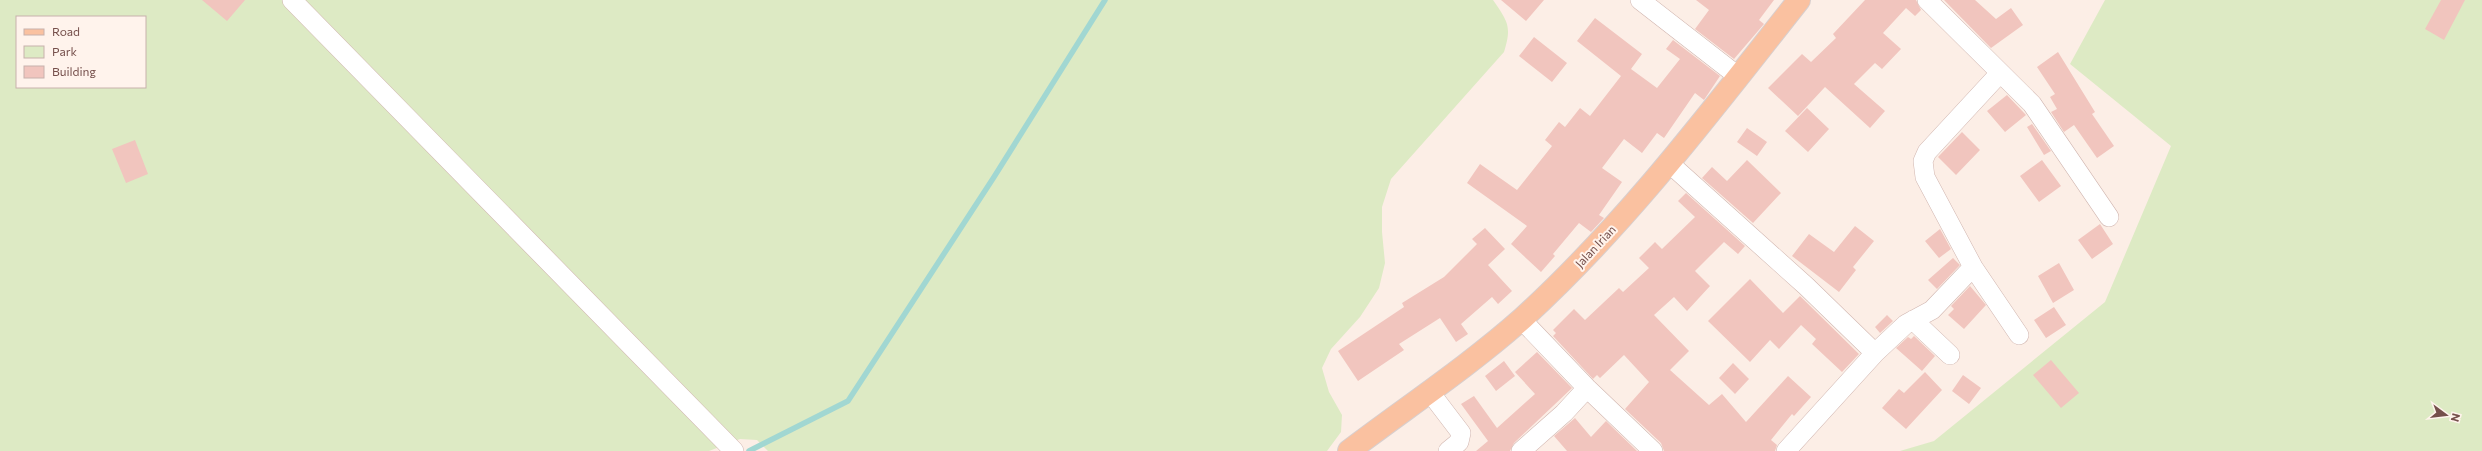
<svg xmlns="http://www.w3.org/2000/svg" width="2482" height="451" viewBox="0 0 2482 451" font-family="Commissioner,sans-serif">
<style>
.green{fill:#ddeac4;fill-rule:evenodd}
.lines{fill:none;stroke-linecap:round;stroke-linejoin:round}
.stream{stroke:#a1d7d2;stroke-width:5.5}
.building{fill:#f1c5be}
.minor-casing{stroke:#d0b5af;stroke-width:20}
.primary-casing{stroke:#d8cecd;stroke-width:24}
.minor{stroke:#fff;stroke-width:19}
.primary{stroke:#fac1a0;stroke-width:22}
.labels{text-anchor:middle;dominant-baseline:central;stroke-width:4;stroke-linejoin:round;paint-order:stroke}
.street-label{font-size:12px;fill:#754f4b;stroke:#fff3ec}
</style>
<rect width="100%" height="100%" fill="#fceee6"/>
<!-- green -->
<path class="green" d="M0 0H1493C1508 22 1512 26 1504 52L1391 179 1382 207V232L1385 263 1379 288 1360 317 1331 349 1322 368 1329 392 1342 415 1341 432 1327 451H768L757 440 740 439 709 451H0ZM17 17H145V87H17Z
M2105 0H2482V451H1900L1934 441 2105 302 2171 146 2070 64Z"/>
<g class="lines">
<!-- stream -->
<path class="stream" d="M749 451 848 401 994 177 1105 0"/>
</g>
<!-- building -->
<path class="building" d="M202 0H245L227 21Z
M1501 0H1544L1526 21Z
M1696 0H1774L1759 20 1764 24 1734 59 1695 29 1709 10Z
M1865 0H1916L1921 10 1915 16 1906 8 1883 33 1901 49 1882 69 1875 63 1854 84 1885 111 1870 128 1825 87 1798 116 1768 88 1802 54 1811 62 1836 38 1833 34Z
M1944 0H1975L1996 19 2011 8 2023 25 1991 48Z
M2441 0H2465L2444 40 2425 29Z
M1595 18 1642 54 1631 69 1657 88 1680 59 1666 49 1673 40 1720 76 1704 100 1695 93 1664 138 1657 133 1642 153 1624 139 1602 168 1622 182 1599 215 1604 218 1591 232 1579 223 1553 254 1555 256 1541 272 1511 244 1527 226 1467 183 1480 164 1517 190 1552 146 1545 140 1559 122 1565 127 1580 108 1590 116 1621 76 1577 41Z
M1534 37 1567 63 1552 82 1519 56Z
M2058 52 2095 112 2092 114 2114 146 2097 158 2074 125 2064 132 2051 112 2057 109 2050 97 2055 94 2037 67Z
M2007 95 2026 115 2005 132 1987 111Z
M1807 108 1829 129 1808 152 1785 131Z
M2032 124 2051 151 2044 155 2027 127Z
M1747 128 1767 142 1757 156 1737 142Z
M1962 132 1980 150 1956 175 1938 157Z
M135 140 148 174 126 183 112 149Z
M1747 160 1781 193 1753 223 1702 178 1712 167 1727 181Z
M2042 160 2061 186 2039 202 2020 176Z
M1686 193 1745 246 1738 254 1724 242 1695 271 1710 286 1687 311 1674 297 1654 315 1689 351 1670 370 1709 405 1722 394 1746 422 1788 376 1811 397 1794 416 1792 414 1771 440 1777 445 1775 451H1664L1661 443 1625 409 1649 382 1624 355 1600 378 1597 375 1593 379 1553 336 1556 333 1553 330 1574 309 1585 320 1619 288 1623 292 1649 268 1639 258 1655 242 1662 249 1695 217 1678 201Z
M2100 224 2113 244 2092 259 2078 240Z
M1855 226 1874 241 1853 267 1856 270 1839 292 1792 256 1809 234 1834 252Z
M1485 228 1505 249 1488 265 1512 291 1498 304 1492 297 1461 324 1468 334 1456 342 1440 318 1399 344 1404 350 1358 381 1338 351 1404 307 1402 303 1444 277 1477 244 1472 239Z
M1940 229 1951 249 1939 258 1925 241Z
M1953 258 1960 265 1937 289 1928 280Z
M2059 263 2074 290 2053 303 2038 276Z
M1750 279 1783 313 1800 296 1859 354 1842 372 1812 344 1816 339 1801 325 1779 349 1770 340 1750 362 1708 321Z
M1970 286 1986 305 1964 329 1948 315 1954 309 1951 306Z
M2054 307 2066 325 2046 338 2034 320Z
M1887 315 1893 321 1880 333 1875 327Z
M1914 336 1935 356 1922 371 1896 348 1908 337 1911 339Z
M1537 352 1572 388 1514 443 1510 451H1476L1488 441 1461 404 1474 396 1497 428 1535 394 1515 372Z
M2051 360 2079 393 2061 408 2033 375Z
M1504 361 1515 376 1496 391 1485 376Z
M1733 363 1749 379 1735 394 1719 378Z
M1925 372 1942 390 1906 429 1882 408 1899 389 1904 393Z
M1963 375 1981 388 1969 404 1952 391Z
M1575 418 1591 437 1606 421 1637 451H1567L1554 436Z"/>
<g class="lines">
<defs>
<path id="minor" d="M292 0 734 451
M1640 0 1739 77
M1927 0 2032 104 2109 217
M2000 73 1927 152 1923 161 1925 177 1973 267 2019 335
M1669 163 1806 286 1875 353
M1521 319 1587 388 1653 451
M1913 320 1950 355
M1429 391 1461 433 1459 442 1448 451
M1521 451 1564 413 1587 388
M1786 451 1875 353 1906 324 1932 310 1973 267"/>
<path id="primary" d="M1349 451C1407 407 1469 366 1523 318 1627 223 1712 110 1799 0"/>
</defs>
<!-- minor casing -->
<use href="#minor" class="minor-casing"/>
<!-- primary casing -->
<use href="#primary" class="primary-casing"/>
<!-- minor -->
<use href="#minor" class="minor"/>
<!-- primary -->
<use href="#primary" class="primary"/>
</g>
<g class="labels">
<!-- street labels -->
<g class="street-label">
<text transform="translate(1595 246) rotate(-47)">Jalan Irian</text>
</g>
</g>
<!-- legend -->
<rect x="16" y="16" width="130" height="72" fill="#fff3ec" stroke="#c8b1ac"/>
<rect x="24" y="29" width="20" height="6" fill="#fac1a0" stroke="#c8b1ac"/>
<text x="52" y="36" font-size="12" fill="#754f4b">Road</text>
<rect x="24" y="46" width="20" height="12" fill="#ddeac4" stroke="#c8b1ac"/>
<text x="52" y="56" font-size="12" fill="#754f4b">Park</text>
<rect x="24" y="66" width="20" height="12" fill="#f1c5be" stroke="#c8b1ac"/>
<text x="52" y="76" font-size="12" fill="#754f4b">Building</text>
<!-- north arrow -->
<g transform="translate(2446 415) rotate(105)" stroke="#fff3ec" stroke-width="3" paint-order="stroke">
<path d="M0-3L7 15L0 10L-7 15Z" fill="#754f4b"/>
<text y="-6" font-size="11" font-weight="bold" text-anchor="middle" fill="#754f4b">N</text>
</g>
</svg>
